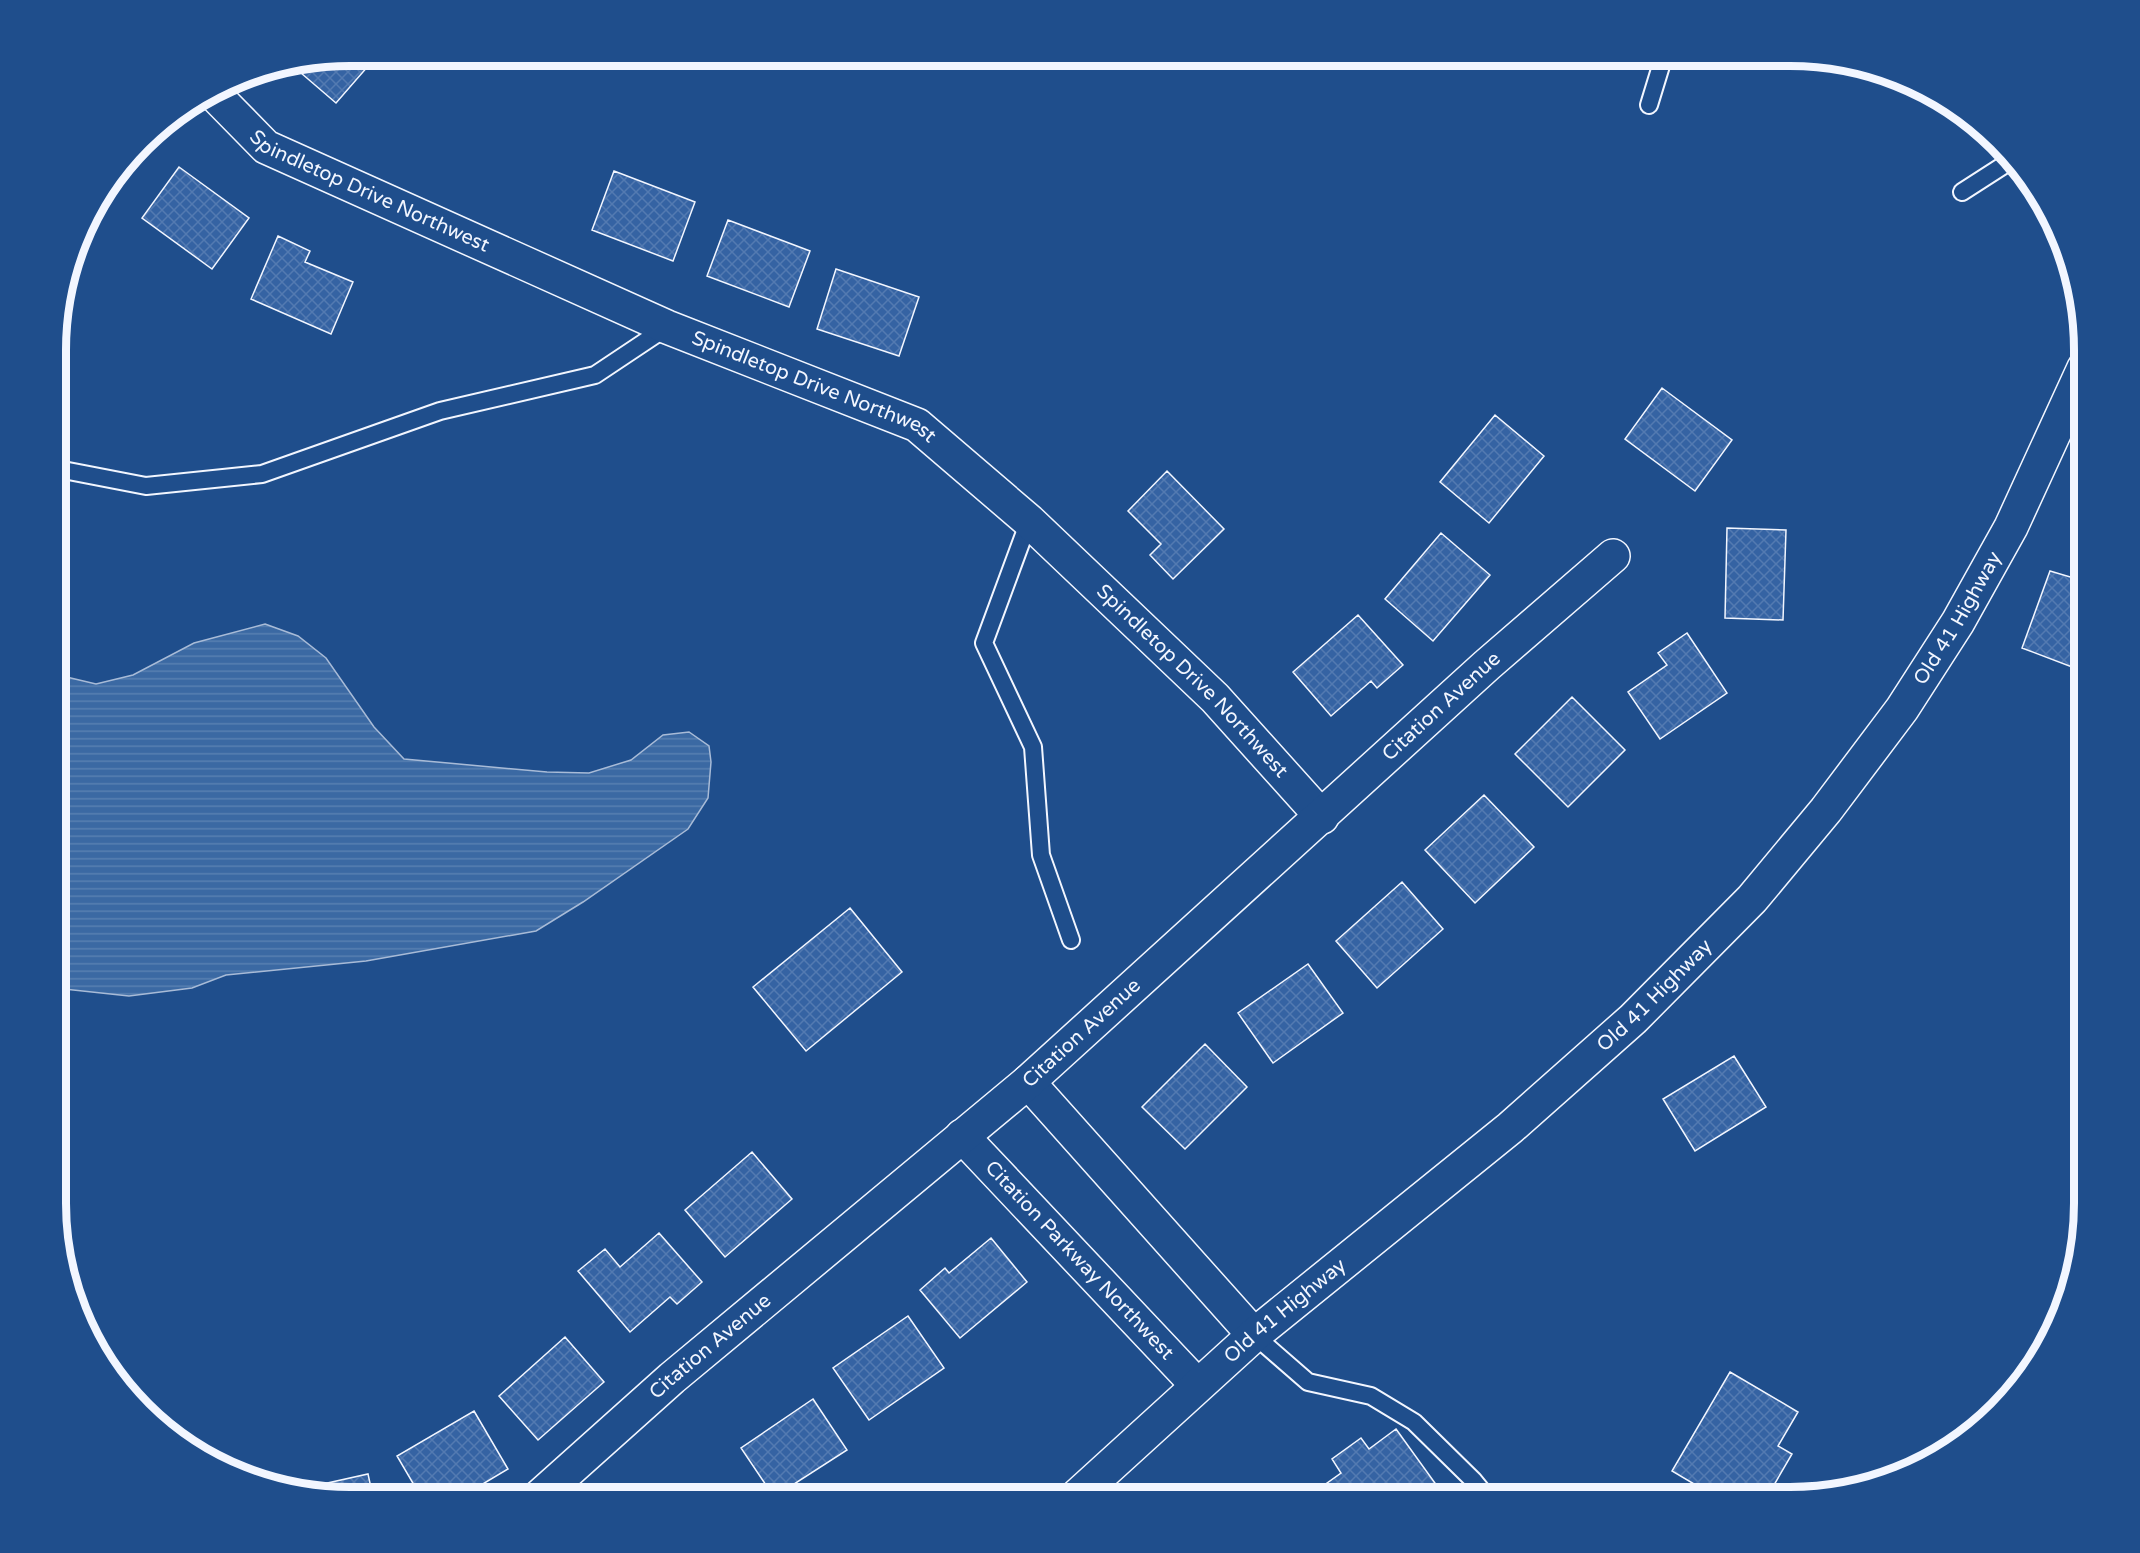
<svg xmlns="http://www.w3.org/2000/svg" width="2140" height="1553" viewBox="0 0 2140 1553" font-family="'Varela Round',sans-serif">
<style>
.water{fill:url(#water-rules);stroke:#a8bbd7;stroke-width:1.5}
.building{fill:url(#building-cross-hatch);stroke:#f2f6ff;stroke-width:1.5}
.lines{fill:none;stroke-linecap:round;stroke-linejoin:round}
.lane-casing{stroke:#f2f6ff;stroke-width:20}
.street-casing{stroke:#f2f6ff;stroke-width:36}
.secondary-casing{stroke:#f2f6ff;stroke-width:36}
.lane{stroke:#1f4e8c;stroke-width:16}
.street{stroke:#1f4e8c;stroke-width:33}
.secondary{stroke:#1f4e8c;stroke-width:33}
.labels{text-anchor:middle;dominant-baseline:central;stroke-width:4.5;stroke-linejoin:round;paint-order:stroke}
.street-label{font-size:20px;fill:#f2f6ff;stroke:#1f4e8c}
.rim{fill:none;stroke:#f2f6ff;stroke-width:8}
</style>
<defs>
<pattern id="water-rules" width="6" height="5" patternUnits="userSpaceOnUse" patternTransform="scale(1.5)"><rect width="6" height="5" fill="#3b69a3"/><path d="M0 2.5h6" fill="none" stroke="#587fb1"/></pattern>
<pattern id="building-cross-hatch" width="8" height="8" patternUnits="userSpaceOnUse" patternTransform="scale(1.5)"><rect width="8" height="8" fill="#3563a3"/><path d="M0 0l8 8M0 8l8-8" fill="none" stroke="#537ab1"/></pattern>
</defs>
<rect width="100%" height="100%" fill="#1f4e8c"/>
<!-- water -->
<path class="water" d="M265 624 298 636 326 658 374 727 404 759 547 772 589 773 631 760 663 735 689 732 709 746 711 762 708 798 688 829 583 902 536 931 366 961 226 975 192 988 129 996 64 989 58 991V675L96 684 133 675 194 643Z"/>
<!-- building -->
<path class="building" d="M350 56 376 57 336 103 294 67Z
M149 138 153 143 125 169Z
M179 167 249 218 212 269 142 218Z
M614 171 695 202 673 261 592 230Z
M728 220 810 251 789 307 707 276Z
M278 236 310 251 305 262 353 282 331 334 251 299Z
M836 269 919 297 899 356 817 329Z
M1662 388 1732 440 1695 491 1625 439Z
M1495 415 1544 456 1489 523 1440 482Z
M1167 471 1224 529 1173 579 1150 555 1161 544 1128 511Z
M1727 528 1786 530 1783 620 1725 618Z
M1441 533 1490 575 1433 641 1385 599Z
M2050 571 2084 581V660L2080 670 2022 648Z
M1358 615 1403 665 1377 688 1371 681 1331 716 1293 672Z
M1687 633 1727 693 1660 739 1628 692 1667 665 1658 653Z
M1572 697 1625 750 1568 807 1515 754Z
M1484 795 1534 847 1475 903 1425 850Z
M1402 882 1443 929 1377 988 1336 941Z
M850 908 902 972 806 1051 753 987Z
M1308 964 1343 1013 1273 1063 1238 1013Z
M1205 1044 1247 1087 1185 1149 1142 1107Z
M1734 1056 1766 1107 1695 1151 1663 1099Z
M752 1152 792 1199 725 1257 685 1210Z
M2084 1214V1222L2077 1255 2069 1252Z
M659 1233 702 1282 677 1304 670 1297 630 1332 578 1271 605 1249 620 1267Z
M991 1238 1027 1282 960 1338 920 1290 945 1268 949 1273Z
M908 1316 944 1368 869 1420 833 1368Z
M565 1337 604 1382 538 1440 499 1396Z
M1730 1372 1798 1412 1778 1446 1792 1454 1767 1497H1716L1672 1471Z
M813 1399 847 1450 774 1497 741 1448Z
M474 1411 508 1469 461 1497H421L397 1456Z
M1396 1429 1445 1497H1331L1323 1486 1341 1473 1332 1459 1361 1438 1369 1449Z
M368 1474 373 1497H331L296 1490Z"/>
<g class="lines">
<defs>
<path id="lane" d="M1649 105 1664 56
M1962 192 2004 165 2005 160
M58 469 146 486 262 474 440 411 595 375 667 327
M1029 521 984 643 1033 747 1041 855 1071 940
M1254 1335 1308 1382 1371 1396 1414 1422 1474 1481 1487 1497"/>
<g id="street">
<path id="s1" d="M213 93 266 147 667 327 917 425 1029 521 1215 698 1322 817"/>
<path d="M1028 1082 1254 1335"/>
<path id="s2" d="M962 1136 1197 1385"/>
<path id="s3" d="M539 1497 672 1378 1028 1082 1487 665 1613 556"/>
</g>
<g id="secondary">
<path id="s4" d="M1076 1497 1254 1335 1510 1128 1633 1019 1752 899 1826 810 1902 709 1958 622 2011 527 2084 368"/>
</g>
</defs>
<!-- lane casing -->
<use href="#lane" class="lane-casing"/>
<!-- street casing -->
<use href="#street" class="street-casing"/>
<!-- secondary casing -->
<use href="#secondary" class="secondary-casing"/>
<!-- lane -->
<use href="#lane" class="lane"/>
<!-- street -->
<use href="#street" class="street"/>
<!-- secondary -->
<use href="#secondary" class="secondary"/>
</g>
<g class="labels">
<!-- street labels -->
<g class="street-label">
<text stroke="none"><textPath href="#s1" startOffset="188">Spindletop Drive Northwest</textPath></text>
<text stroke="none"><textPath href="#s1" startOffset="674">Spindletop Drive Northwest</textPath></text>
<text stroke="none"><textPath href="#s4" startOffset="1252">Old 41 Highway</textPath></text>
<text stroke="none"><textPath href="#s1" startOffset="1160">Spindletop Drive Northwest</textPath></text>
<text stroke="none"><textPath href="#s3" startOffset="1200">Citation Avenue</textPath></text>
<text stroke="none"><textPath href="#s4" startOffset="766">Old 41 Highway</textPath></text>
<text stroke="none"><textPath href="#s3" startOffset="714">Citation Avenue</textPath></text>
<text stroke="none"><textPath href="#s2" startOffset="171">Citation Parkway Northwest</textPath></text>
<text stroke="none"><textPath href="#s4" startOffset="280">Old 41 Highway</textPath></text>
<text stroke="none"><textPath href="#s3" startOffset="228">Citation Avenue</textPath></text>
</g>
</g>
<!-- crop -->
<path d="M0 0H2140V1553H0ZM350 66H1790A284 284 0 0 1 2074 350V1203A284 284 0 0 1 1790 1487H350A284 284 0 0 1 66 1203V350A284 284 0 0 1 350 66Z" fill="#1f4e8c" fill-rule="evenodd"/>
<path class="rim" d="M350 66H1790A284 284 0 0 1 2074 350V1203A284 284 0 0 1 1790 1487H350A284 284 0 0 1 66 1203V350A284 284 0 0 1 350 66Z"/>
</svg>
